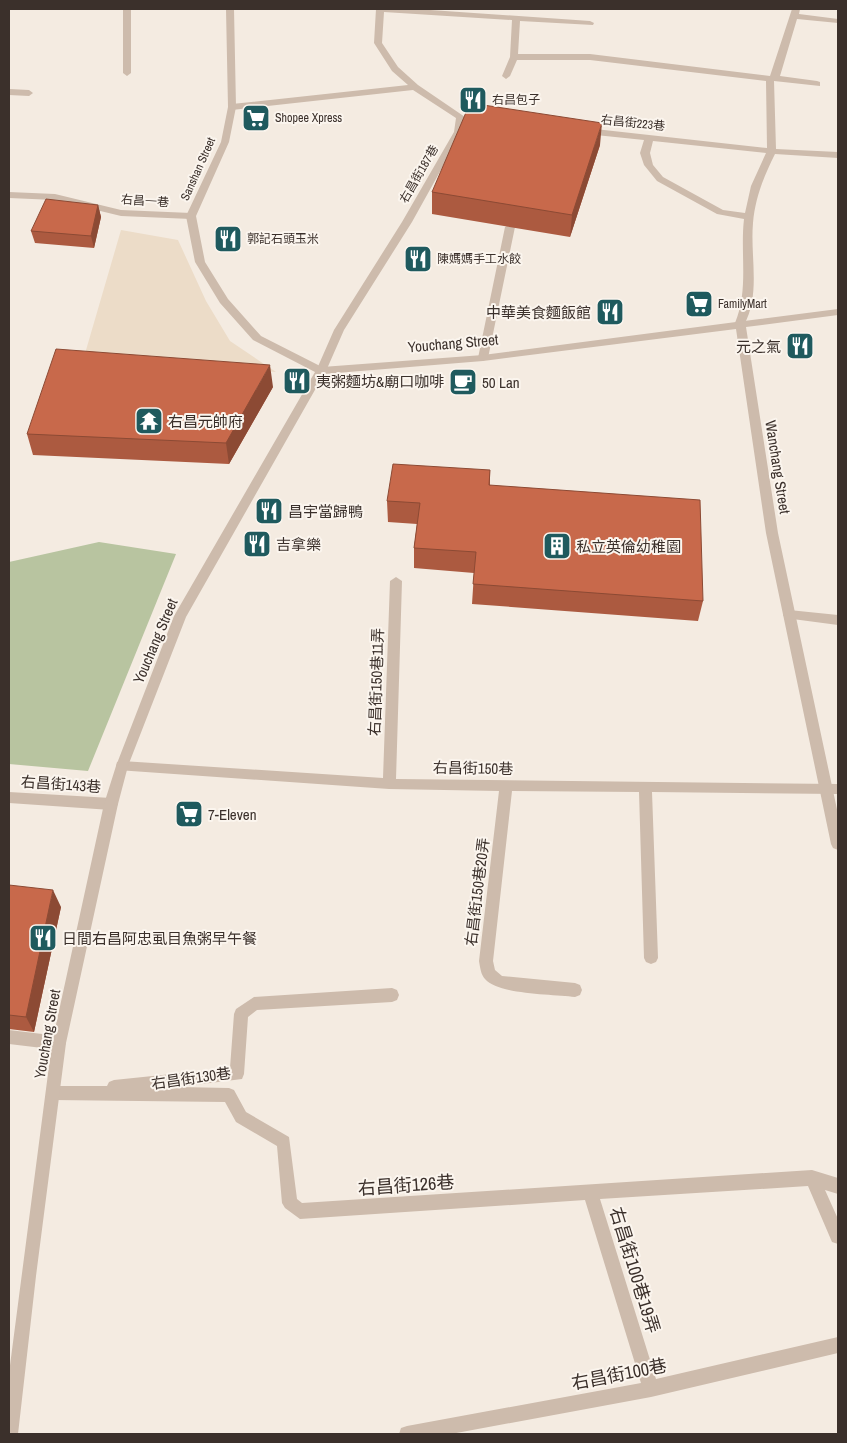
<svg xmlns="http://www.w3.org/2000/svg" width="847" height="1443" viewBox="0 0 847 1443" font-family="'Archivo Narrow','Noto Sans TC',sans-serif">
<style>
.green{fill:#b8c4a0}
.plaza{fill:#ecdcc8}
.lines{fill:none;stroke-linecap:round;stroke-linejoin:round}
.lane{fill:#cdbbac;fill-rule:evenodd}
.street{fill:#cdbbac;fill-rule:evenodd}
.wall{fill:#ac5a40}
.shaded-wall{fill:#8c4a34}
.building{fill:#c8694b;stroke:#8c4a34}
.labels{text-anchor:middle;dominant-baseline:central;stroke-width:4;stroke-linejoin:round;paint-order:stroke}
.far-poi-label{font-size:12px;fill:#3b302b;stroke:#fbf5ee;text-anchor:start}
.far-street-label{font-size:12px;fill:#3b302b;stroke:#fbf5ee}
.poi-label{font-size:15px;fill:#3b302b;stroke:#fbf5ee;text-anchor:start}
.street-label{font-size:15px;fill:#3b302b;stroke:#fbf5ee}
.near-street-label{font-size:18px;fill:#3b302b;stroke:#fbf5ee}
</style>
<rect width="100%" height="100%" fill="#f4ebe1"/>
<!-- green -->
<path class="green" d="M99 542 176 554 88 771 9 764V562Z"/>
<!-- plaza -->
<path class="plaza" d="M121 230 178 240 206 301 230 341 276 372 84 357Z"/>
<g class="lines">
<!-- lane -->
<path class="lane" d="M123 9H131V73L127 76 123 73Z
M376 9H416L590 21 594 23 593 25 520 21 518 54H590L770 76 792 9H800L799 14 838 19V23L797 19 780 76 817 81 820 82V86L774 81 776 149 838 152V158L775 154C764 176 755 198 753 223 750 257 761 294 744 325H736L735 323C749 290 740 254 744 219L717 214 657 181 644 165 640 153 644 140 586 134 582 131 586 128 767 148 766 81 590 60H517L510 76 506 79 502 76 510 57 512 20 384 12 382 43 398 67 418 85 465 117 462 132 412 222 344 330 326 371 321 375 317 373 316 371 334 330 402 222 454 132 456 118 413 90 232 110 228 107 232 104 408 85 392 71 374 43ZM653 141 766 153 751 186 745 213 723 210 663 177 653 165 650 153Z
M9 89 29 90 33 93 29 96 9 95Z
M9 192 55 194 121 210 191 213 196 216 191 219 121 216 55 200 9 198Z
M510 224 515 227 488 358 483 361 478 358 505 227Z
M396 577 402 581 396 779 838 784V794L652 792 658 958 656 962 651 964 646 962 644 958 639 792 512 791 493 961 495 970 502 976 575 983 580 985 582 990 580 995 575 997C553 994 499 995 485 979 481 975 480 967 479 961L499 791 389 789 117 770 116 766 117 762 122 761 383 778 390 581Z
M789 610 838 615V625L785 618 783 615Z
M9 792 111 798 116 800 118 804 116 808 111 810 9 803Z
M392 988 397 990 399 995 397 1000 392 1002 257 1010 248 1017 244 1074 242 1079 178 1087 229 1088 234 1090 246 1112 289 1137 297 1199 302 1203 812 1170 838 1178V1194L825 1190 838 1219V1244L832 1242 808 1186 600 1199 656 1379 838 1337V1353L651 1397 451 1434H399L401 1428 407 1426 641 1383 585 1200 300 1219 285 1208 282 1203 277 1146 236 1122 225 1102 53 1100 48 1098 46 1093 48 1088 53 1086H107L109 1082 114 1080 230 1068 234 1014 236 1009 254 997Z
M9 1030 59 1036 64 1038 66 1043 64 1048 59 1050 9 1044Z"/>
<!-- street -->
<path class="street" d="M226 9H234L236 107 229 142 196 216 205 262 228 299 261 336 322 367 483 355 736 322 740 320 744 321 838 309V315L746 327 778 533 838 814V850L833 848 831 844 766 533 736 329 483 361 324 374 186 617 128 766 118 804 66 1043 36 1276 18 1434H9V1373L52 1043 104 804 116 766 174 616 315 372 253 340 220 303 195 262 186 216 221 142 228 107Z"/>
</g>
<!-- wall -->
<path class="wall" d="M600 145 570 237 432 214V192Z
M98 205 101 217 94 248 35 243 31 231Z
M273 387 229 464 33 455 27 434Z
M490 470V485L703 601 698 621 472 604 474 573 414 568V548L417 524 388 522 387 501Z
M9 885 61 907 34 1032 9 1029Z"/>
<!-- shaded-wall -->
<path class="shaded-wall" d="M602 123 600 145 570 237 572 215Z
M98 205 101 217 94 248 91 236Z
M270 365 273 387 229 464 226 443Z
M53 890 61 907 34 1032 26 1017Z"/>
<!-- building -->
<path class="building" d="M470 103 602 123 572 215 432 192Z
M46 199 98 205 91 236 31 231Z
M56 349 270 365 226 443 27 434Z
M393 464 490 470 489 485 700 500 703 601 473 584 476 552 414 548 420 503 387 501Z
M9 885 53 890 26 1017 9 1015Z"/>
<!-- icons -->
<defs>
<symbol id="restaurant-square" viewBox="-11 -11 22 22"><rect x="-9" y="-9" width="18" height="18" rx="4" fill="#1f5a5e" stroke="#fbf5ee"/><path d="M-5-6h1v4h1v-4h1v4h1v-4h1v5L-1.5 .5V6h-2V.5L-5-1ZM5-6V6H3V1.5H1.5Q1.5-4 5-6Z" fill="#fff"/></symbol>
<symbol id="supermarket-square" viewBox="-11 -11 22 22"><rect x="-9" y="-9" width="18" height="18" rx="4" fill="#1f5a5e" stroke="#fbf5ee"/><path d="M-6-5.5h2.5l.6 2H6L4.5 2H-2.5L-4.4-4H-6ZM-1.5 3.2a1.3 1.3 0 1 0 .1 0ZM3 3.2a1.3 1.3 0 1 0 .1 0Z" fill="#fff"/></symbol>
<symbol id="cafe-square" viewBox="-11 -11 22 22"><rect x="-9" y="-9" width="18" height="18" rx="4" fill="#1f5a5e" stroke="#fbf5ee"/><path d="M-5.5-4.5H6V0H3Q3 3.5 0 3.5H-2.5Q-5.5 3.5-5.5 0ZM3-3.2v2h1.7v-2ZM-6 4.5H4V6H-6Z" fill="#fff"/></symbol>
<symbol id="temple-square" viewBox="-11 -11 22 22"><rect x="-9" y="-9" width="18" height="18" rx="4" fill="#1f5a5e" stroke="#fbf5ee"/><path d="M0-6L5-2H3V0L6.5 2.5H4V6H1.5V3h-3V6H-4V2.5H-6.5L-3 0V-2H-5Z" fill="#fff"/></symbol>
<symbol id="building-square" viewBox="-11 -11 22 22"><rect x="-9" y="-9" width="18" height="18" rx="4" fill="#1f5a5e" stroke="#fbf5ee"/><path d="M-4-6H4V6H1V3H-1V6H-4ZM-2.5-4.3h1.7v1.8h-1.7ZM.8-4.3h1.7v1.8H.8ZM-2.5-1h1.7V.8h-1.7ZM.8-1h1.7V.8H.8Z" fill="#fff"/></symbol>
</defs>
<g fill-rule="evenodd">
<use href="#restaurant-square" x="457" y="84" width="32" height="32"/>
<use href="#supermarket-square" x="240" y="102" width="32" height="32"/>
<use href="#restaurant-square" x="212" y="223" width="32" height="32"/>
<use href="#restaurant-square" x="402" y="243" width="32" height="32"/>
<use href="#supermarket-square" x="683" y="288" width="32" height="32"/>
<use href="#restaurant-square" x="594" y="296" width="32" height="32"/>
<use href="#restaurant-square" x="784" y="330" width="32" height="32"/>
<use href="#restaurant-square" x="281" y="365" width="32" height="32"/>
<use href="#cafe-square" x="447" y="366" width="32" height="32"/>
<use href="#temple-square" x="133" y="405" width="32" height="32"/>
<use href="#restaurant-square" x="253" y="495" width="32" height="32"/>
<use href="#restaurant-square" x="241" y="528" width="32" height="32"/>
<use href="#building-square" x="541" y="530" width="32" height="32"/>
<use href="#supermarket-square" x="173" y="798" width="32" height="32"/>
<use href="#restaurant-square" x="27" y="922" width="32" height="32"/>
</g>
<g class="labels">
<!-- far-poi labels -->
<g class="far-poi-label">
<text x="492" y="100">右昌包子</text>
<text x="275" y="118">Shopee Xpress</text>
<text x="247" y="239">郭記石頭玉米</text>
<text x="437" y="259">陳媽媽手工水餃</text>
<text x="718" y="304">FamilyMart</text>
</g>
<!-- far-street labels -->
<g class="far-street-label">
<text transform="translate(633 123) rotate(6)">右昌街223巷</text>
<text transform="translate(198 169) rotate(-66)">Sanshan Street</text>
<text transform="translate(419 174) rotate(-60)">右昌街187巷</text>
<text transform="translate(145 201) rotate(4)">右昌一巷</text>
</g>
<!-- poi labels -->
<g class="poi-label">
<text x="591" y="312" text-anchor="end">中華美食麵飯館</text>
<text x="781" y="346" text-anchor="end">元之氣</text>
<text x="316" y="381">夷粥麵坊&amp;廟口咖啡</text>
<text x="482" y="382">50 Lan</text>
<text x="168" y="421">右昌元帥府</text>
<text x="288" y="511">昌宇當歸鴨</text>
<text x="276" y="544">吉拿樂</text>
<text x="576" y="546">私立英倫幼稚園</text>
<text x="208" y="814">7-Eleven</text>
<text x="62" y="938">日間右昌阿忠虱目魚粥早午餐</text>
</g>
<!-- street labels -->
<g class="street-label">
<text transform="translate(453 343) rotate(-5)">Youchang Street</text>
<text transform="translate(778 467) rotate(81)">Wanchang Street</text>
<text transform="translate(155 641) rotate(-67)">Youchang Street</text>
<text transform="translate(376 682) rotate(-88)">右昌街150巷11弄</text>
<text transform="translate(473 768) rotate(1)">右昌街150巷</text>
<text transform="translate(61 784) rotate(4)">右昌街143巷</text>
<text transform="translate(477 892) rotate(-83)">右昌街150巷20弄</text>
<text transform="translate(47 1034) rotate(-80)">Youchang Street</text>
<text transform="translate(191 1078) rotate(-8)">右昌街130巷</text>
</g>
<!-- near-street labels -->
<g class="near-street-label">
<text transform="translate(406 1185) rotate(-4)">右昌街126巷</text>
<text transform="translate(635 1270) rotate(73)">右昌街100巷19弄</text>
<text transform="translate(619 1374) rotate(-11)">右昌街100巷</text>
</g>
</g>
<!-- border -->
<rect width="847" height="1443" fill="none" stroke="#3b302b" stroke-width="20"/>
</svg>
